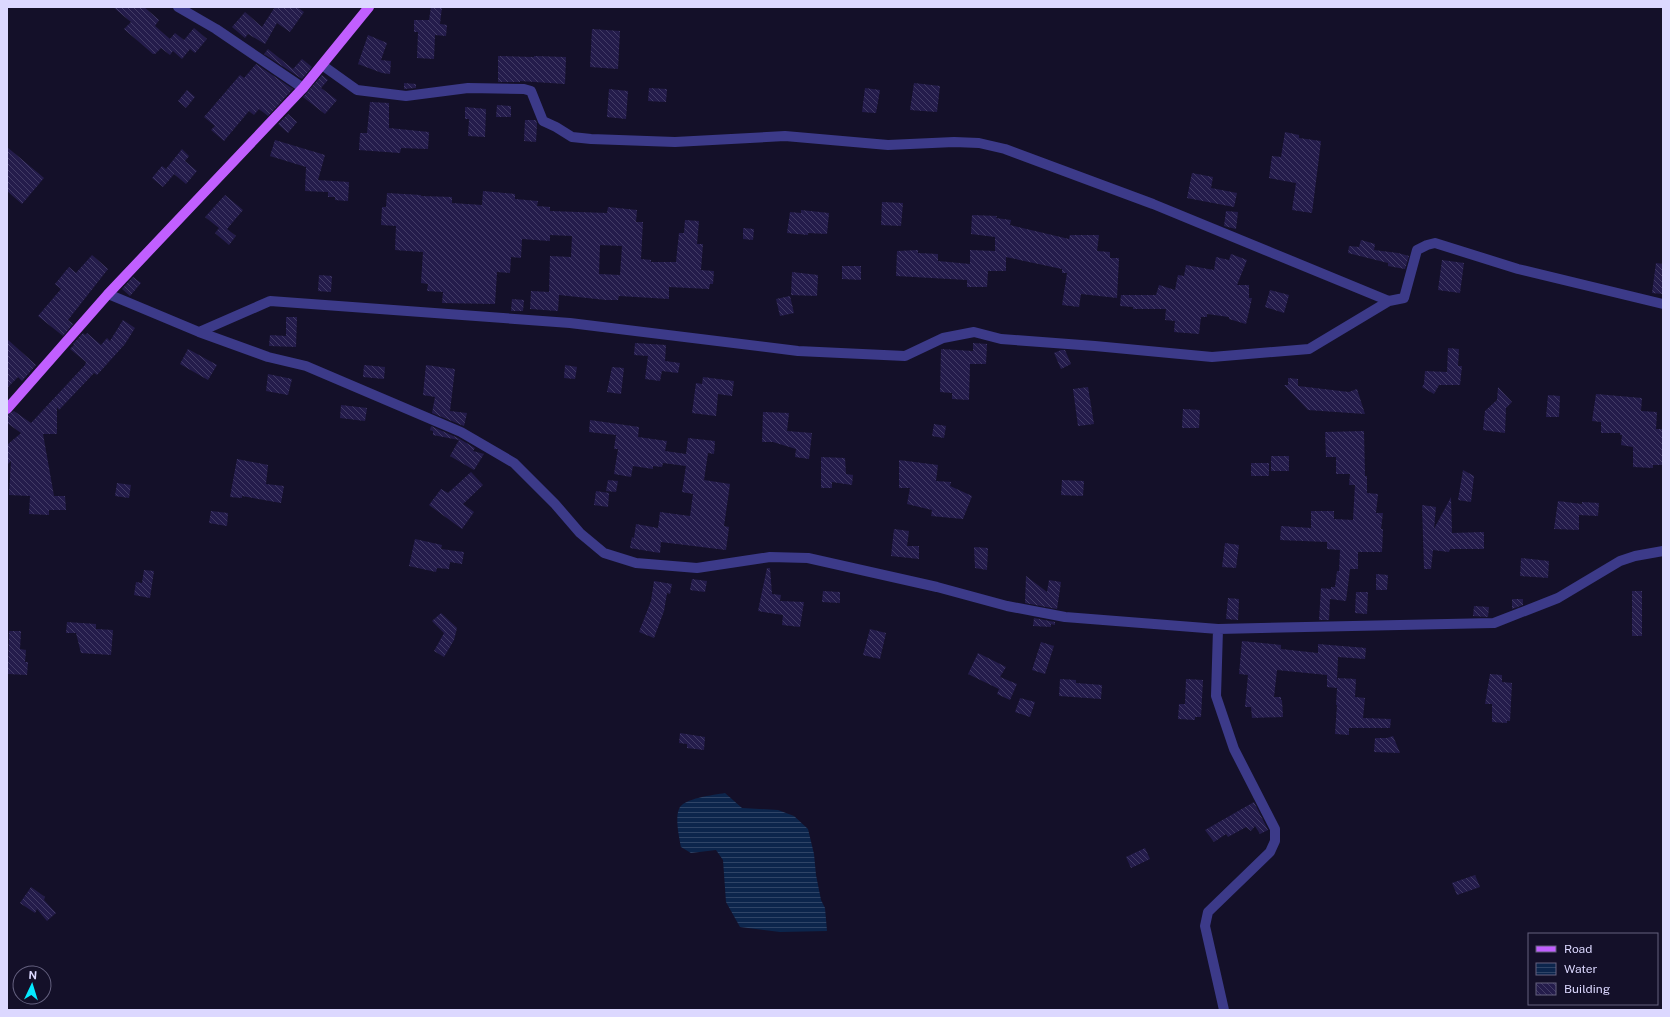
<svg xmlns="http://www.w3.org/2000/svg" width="1670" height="1017" viewBox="0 0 1670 1017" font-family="'Public Sans',sans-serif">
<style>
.water{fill:url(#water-rules)}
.building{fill:url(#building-back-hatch);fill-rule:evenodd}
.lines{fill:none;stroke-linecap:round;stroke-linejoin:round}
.minor{stroke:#3c3a89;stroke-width:10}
.major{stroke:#c15fff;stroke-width:10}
</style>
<defs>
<pattern id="water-rules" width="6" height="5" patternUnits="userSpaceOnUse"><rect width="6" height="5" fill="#0c254c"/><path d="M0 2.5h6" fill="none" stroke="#2f4467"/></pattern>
<pattern id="building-back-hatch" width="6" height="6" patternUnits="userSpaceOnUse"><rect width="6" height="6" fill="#241c4b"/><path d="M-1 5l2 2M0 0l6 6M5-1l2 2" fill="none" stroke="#433c66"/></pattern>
</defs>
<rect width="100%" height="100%" fill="#141029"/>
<!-- water -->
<path class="water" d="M725 793 742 808 778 810 794 816 808 829 814 854 816 875 821 900 825 908 827 931 780 932 740 927 726 902 723 860 716 850 691 853 681 847C679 837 675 818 679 809 683 798 714 795 725 793Z"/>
<!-- building -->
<path class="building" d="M113 7H144L159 20 155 26 170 39 175 33 184 40 194 28 207 39 195 53 190 49 182 59 173 51 170 55 161 48 155 54H153L124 29 131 22Z
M275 7H297L304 12 290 32 277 23 265 44 248 34 245 38 232 27 245 12 262 27Z
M431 7H442L440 24 447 25 446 36 435 35 434 59 417 58 418 32H414V20H429Z
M592 29 620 31 618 69 590 67Z
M368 35 387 43 381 60 391 61 390 74 382 73 358 64Z
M268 49 293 69 302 59 312 67 302 79 264 54Z
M498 56 534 57V56L566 57 565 84 520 81V82H498Z
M256 64 293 89 268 116 259 109 254 115 249 111 224 141 211 130 215 126 204 117 240 75 244 78Z
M322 75 328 80 321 88 337 100 325 114 303 97Z
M404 83 416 84V88L404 89Z
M914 83 940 86 937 112 910 110Z
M649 88 667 89 666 102 648 101Z
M865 88 880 90 876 113 862 112Z
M609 89 628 91 626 119 607 117Z
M187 90 195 97 186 108 178 101Z
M370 102 389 103V128L429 132 428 149 401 148 400 153 359 150 360 133H367Z
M497 105 511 106V117H496Z
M465 107 486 109 485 137 468 136 469 119H465Z
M288 114 297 122 288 133 278 124Z
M525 120H536L537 124 536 142 524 141Z
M1285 132 1299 135V138L1321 141 1312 213 1292 210 1296 183 1269 178 1272 156 1281 157Z
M275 140 325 155 318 180 349 182 348 201 335 200V197H328V192L305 191 306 167 270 156Z
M7 147 44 178 22 204 7 191Z
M182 149 189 156 185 161 197 171 186 184 174 174 176 172 163 187 152 178 162 166 166 169Z
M1192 173 1213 177 1211 188 1237 193 1234 207 1187 198Z
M483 191 515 194V199L538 201 537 206 550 207V211L607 213 608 207 637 210 636 222H643L641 259 651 260V262H676L679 233H684L685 220 699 221 697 244H703L701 270 714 271 713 284H710L709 289 669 287V299L619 296 618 300H606L559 295 558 311 530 309 531 291 549 292 550 256 571 257 572 236 550 235V241L522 239 521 258 511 257 510 273 497 272 495 304 442 303 443 292 427 291 428 284 421 283 423 252 395 250 396 226 381 225 382 207H386L387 193 421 195V196L452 197V203L482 205ZM600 245 622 246 620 275 599 274Z
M225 195 243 210 227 229 236 236 229 245 215 233 219 228 205 217Z
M882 202 903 203 901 226 881 225Z
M801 210 829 213 827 234 808 233V235L787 233 790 212 801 213Z
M1226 211 1238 212 1236 229 1224 226Z
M972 215 997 216 996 218 1011 220 1010 225 1069 239 1070 235H1099L1097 251 1110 252V258H1119L1117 298 1081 294 1079 307 1062 305 1067 273H1062V269L1006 257V271H988L987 287H967V280L896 276 897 251 918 250V253L938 254V261L970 264V250L995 251V237L971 234Z
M743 228 754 229 753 240 743 239Z
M1361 240 1375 244 1374 250 1398 253 1409 256 1405 269 1388 266V263L1348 253 1349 246 1359 247Z
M1231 254 1247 260 1237 285H1249V298H1252L1246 324 1229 319V317L1207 314V317H1201L1199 334 1174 332 1175 321 1165 320 1166 309H1133V307L1120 306 1121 295H1156L1159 285 1175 290 1178 275 1184 276 1186 265 1214 270 1216 257 1229 260Z
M92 255 108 269 68 320 73 324 63 336 38 316 61 289 55 284 69 267 76 273Z
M1442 260 1464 263 1460 293 1438 290Z
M1656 263 1663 264V294L1652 293Z
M842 266H861V280L842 279Z
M792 272 818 275 817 296 791 295Z
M319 275 332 276 331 292 318 291Z
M133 277 141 283 130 296 122 289Z
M1270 290 1289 295 1284 313 1265 307Z
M790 296 794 313 780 316 776 299Z
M512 299 524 300 523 311H511Z
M286 317H297L296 347 269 346 270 335 286 336Z
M123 320 135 328 125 344 97 375 94 373 59 410 57 407V434H43L54 496H65L66 510H49V515L29 514 30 496 9 495 11 461 7 465V445L21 433 7 423V415L14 411 31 423 85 365 86 362 70 349 74 345 73 344 83 333 85 335 87 333 101 345 107 338 110 341Z
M7 339 36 365 22 381 18 377 7 388Z
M635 343 666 345 665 361 680 363 678 373 662 371 660 381 645 379 648 356 634 355Z
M973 343 987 344 986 364H970L969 400 952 399V393L940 392 941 349 973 351Z
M1448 348 1459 349 1458 366H1462L1460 385H1439L1434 394 1422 387 1424 384 1425 371 1447 372Z
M188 349 217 365 208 380 180 364Z
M1061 350H1065L1071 364 1061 369 1054 353Z
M364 365 385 367 384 379 363 377Z
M426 365 455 369 450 411 467 413 464 426 432 413 435 397 423 395Z
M565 365 577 367 575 379 564 378Z
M612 367 624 368 621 394 607 392Z
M268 374 292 379 288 395 266 391Z
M703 377 734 381 732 396 718 394 716 416 692 413 696 383 702 384Z
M1288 378 1298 379V386L1349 392 1357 389 1365 414 1308 410 1284 385H1288Z
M1088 387 1094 424 1078 426 1073 389Z
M1498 387 1512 402 1506 408 1505 433 1483 430 1485 411 1497 400Z
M1596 394 1642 398 1641 411 1657 412 1656 429H1663V465H1653V468L1633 467V447L1621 445 1622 435H1620V433H1601V422L1592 421Z
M1548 395 1560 396 1559 417H1546Z
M341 405 367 408 365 421 340 418Z
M1183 409 1200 410 1199 428H1182Z
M763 412 789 413 787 431 812 433 809 459 795 457 796 449 773 442H762Z
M590 420 639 427 638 437 667 441 665 451 686 454 688 438 715 441 714 454 708 453 704 480 730 484 724 526 729 527 726 550 661 542 660 553 630 548 632 537 634 538 636 524 658 528 660 512 690 516 693 494 682 492 686 466 663 463 662 467 653 466V469L633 466 631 477 614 474 618 449H614L616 435 589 432Z
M934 424 946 426 944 438 932 436Z
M431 426 458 438 475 448 473 451 484 454 474 470 450 456 459 440 433 435V431L430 430Z
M1364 431 1365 476H1367V493L1378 494 1376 513H1383L1381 529H1383L1382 552H1358V569H1350L1346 601 1330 599 1329 620H1319L1321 588 1331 589V587H1335L1337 571H1339L1340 550 1327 549V542L1280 540 1281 526 1311 528V511H1334V519L1353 520 1355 485H1349L1350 474H1336V457H1326L1325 432Z
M1271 456H1289V471H1271Z
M821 457 845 458 846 474 853 475 852 485 832 482V488H821Z
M237 459 268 465 266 484 284 486 281 503 242 496V498L230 497Z
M899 460 938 465 936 481 951 482 950 486 972 496 963 519 931 516 932 510 907 504 910 488H899Z
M1251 463H1269V476H1251Z
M1463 470 1474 476 1471 502 1458 500Z
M471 472 483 485 463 504 474 512 462 529 429 505 441 489 448 493Z
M608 480 618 481 616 492 606 491Z
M1062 480 1084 481 1083 496 1061 495Z
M117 483 131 485 129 498 115 496Z
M596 491 609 493 608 507 594 505Z
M1451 497 1452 533 1484 532V549H1450L1449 552 1433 550 1431 569H1424L1422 505 1436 507 1434 529Z
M1558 501 1582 504V502L1599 503 1598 516 1579 515V530L1554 529Z
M211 511 228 513 227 526 209 523Z
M894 529 909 531 907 546H919V559L891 556Z
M415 539 442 545 441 549 464 552 462 564 450 562 449 569 437 568 436 572 409 566Z
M1225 543 1239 545 1236 568 1222 567Z
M974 547 988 548 987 570 975 568Z
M1521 558 1549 561 1548 578 1520 576Z
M767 568H770L772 594 781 595 780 601 804 602 800 627 782 625 783 615 758 611Z
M144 570 154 571 150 598 134 595 136 582 142 583Z
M1376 574 1388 575 1387 590H1376Z
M1026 576 1047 592 1049 580 1061 582 1057 609 1025 603Z
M692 579 707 581 705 592 690 590Z
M654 581 672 584 670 594 667 593 664 611 654 638 639 632 651 601Z
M823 591 840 592V603L822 602Z
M1632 591H1642V636H1632Z
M1356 592H1368L1367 614 1355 613Z
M1228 598 1239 599 1238 620 1226 619Z
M1512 599H1523V605L1512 609Z
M1474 606 1489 607 1488 617 1473 616Z
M441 613 457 628 454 640 444 657 434 651 444 633 432 621Z
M1034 618 1055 622V625L1051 624V627L1033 626Z
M67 622 96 624V629L113 630 111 655 81 653 76 633H66Z
M870 629 886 633 880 659 863 655Z
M9 631H21L20 649 26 650 25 662H28L27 675 8 674Z
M1242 641 1281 645V649L1318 653V644L1366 648 1365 659 1338 657 1337 681 1338 678 1356 679 1355 697 1365 698 1363 718 1391 719 1390 728H1349V735L1335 734 1337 705H1336L1337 688 1327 687V675L1277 670 1274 697H1281V700H1282L1283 717 1252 718 1251 707H1245L1248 675 1239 674Z
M1041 642 1054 646 1045 674 1032 670Z
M978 653 1006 667 1000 677 1017 684 1010 700 997 694 999 689 968 674Z
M1490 674 1502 675V682L1512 683 1510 721H1507V723L1492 722V704H1485Z
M1060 679 1076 680V683L1102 685 1101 699 1059 696Z
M1186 679 1203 680 1201 717H1195V720L1178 719 1179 704H1185Z
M1020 698 1035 702 1030 717 1015 712Z
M680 733 705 737 704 750 687 748V744L679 743Z
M1393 736 1400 753 1374 752 1375 738H1387Z
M1254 802 1268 830 1260 834 1255 826 1251 831 1246 827 1228 837 1226 834 1214 842 1205 830Z
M1145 848 1150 859 1131 868 1126 857Z
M1475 875 1480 887 1457 895 1452 883Z
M31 887 45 897 44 900 56 913 47 921 37 909 35 913 20 903Z"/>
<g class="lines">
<!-- minor -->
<path class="minor" d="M178 7 216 29 303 88
M322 65 357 90 406 96 468 88 524 89 531 91 543 121 556 127 572 137 591 139 675 142 785 136 888 145 954 142 979 143 1005 149 1153 204 1389 301 1404 298 1417 250 1427 245 1435 243 1518 269 1663 304
M108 294 199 332 268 357 306 366 461 432 514 463 555 504 580 533 604 553 636 563 697 568 770 557 808 558 937 587 1007 606 1065 617 1218 629 1494 623 1558 598 1620 561 1635 556 1663 551
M199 332 270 301 570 323 798 351 905 356 943 338 974 332 1001 339 1095 346 1212 357 1309 349 1389 301
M1218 629 1216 696 1234 749 1275 829V841L1270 852 1208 912 1205 926 1224 1010"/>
<!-- major -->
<path class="major" d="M7 409 108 294 303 88 369 7"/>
</g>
<!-- border -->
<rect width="1670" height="1017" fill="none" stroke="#dcd8ff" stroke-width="16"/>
<!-- legend -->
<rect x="1528" y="933" width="130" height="72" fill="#141029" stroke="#64607f"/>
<rect x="1536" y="946" width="20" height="6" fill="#c15fff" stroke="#64607f"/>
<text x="1564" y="953" font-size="12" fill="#dcd8ff">Road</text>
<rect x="1536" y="963" width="20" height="12" fill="url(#water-rules)" stroke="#64607f"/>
<text x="1564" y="973" font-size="12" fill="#dcd8ff">Water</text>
<rect x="1536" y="983" width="20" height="12" fill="url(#building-back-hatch)" stroke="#64607f"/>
<text x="1564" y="993" font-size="12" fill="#dcd8ff">Building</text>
<!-- north arrow -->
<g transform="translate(32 985) rotate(4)"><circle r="19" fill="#141029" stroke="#64607f"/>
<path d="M0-3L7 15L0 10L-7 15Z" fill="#04eaff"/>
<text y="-6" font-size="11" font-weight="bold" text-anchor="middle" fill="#dcd8ff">N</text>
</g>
</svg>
